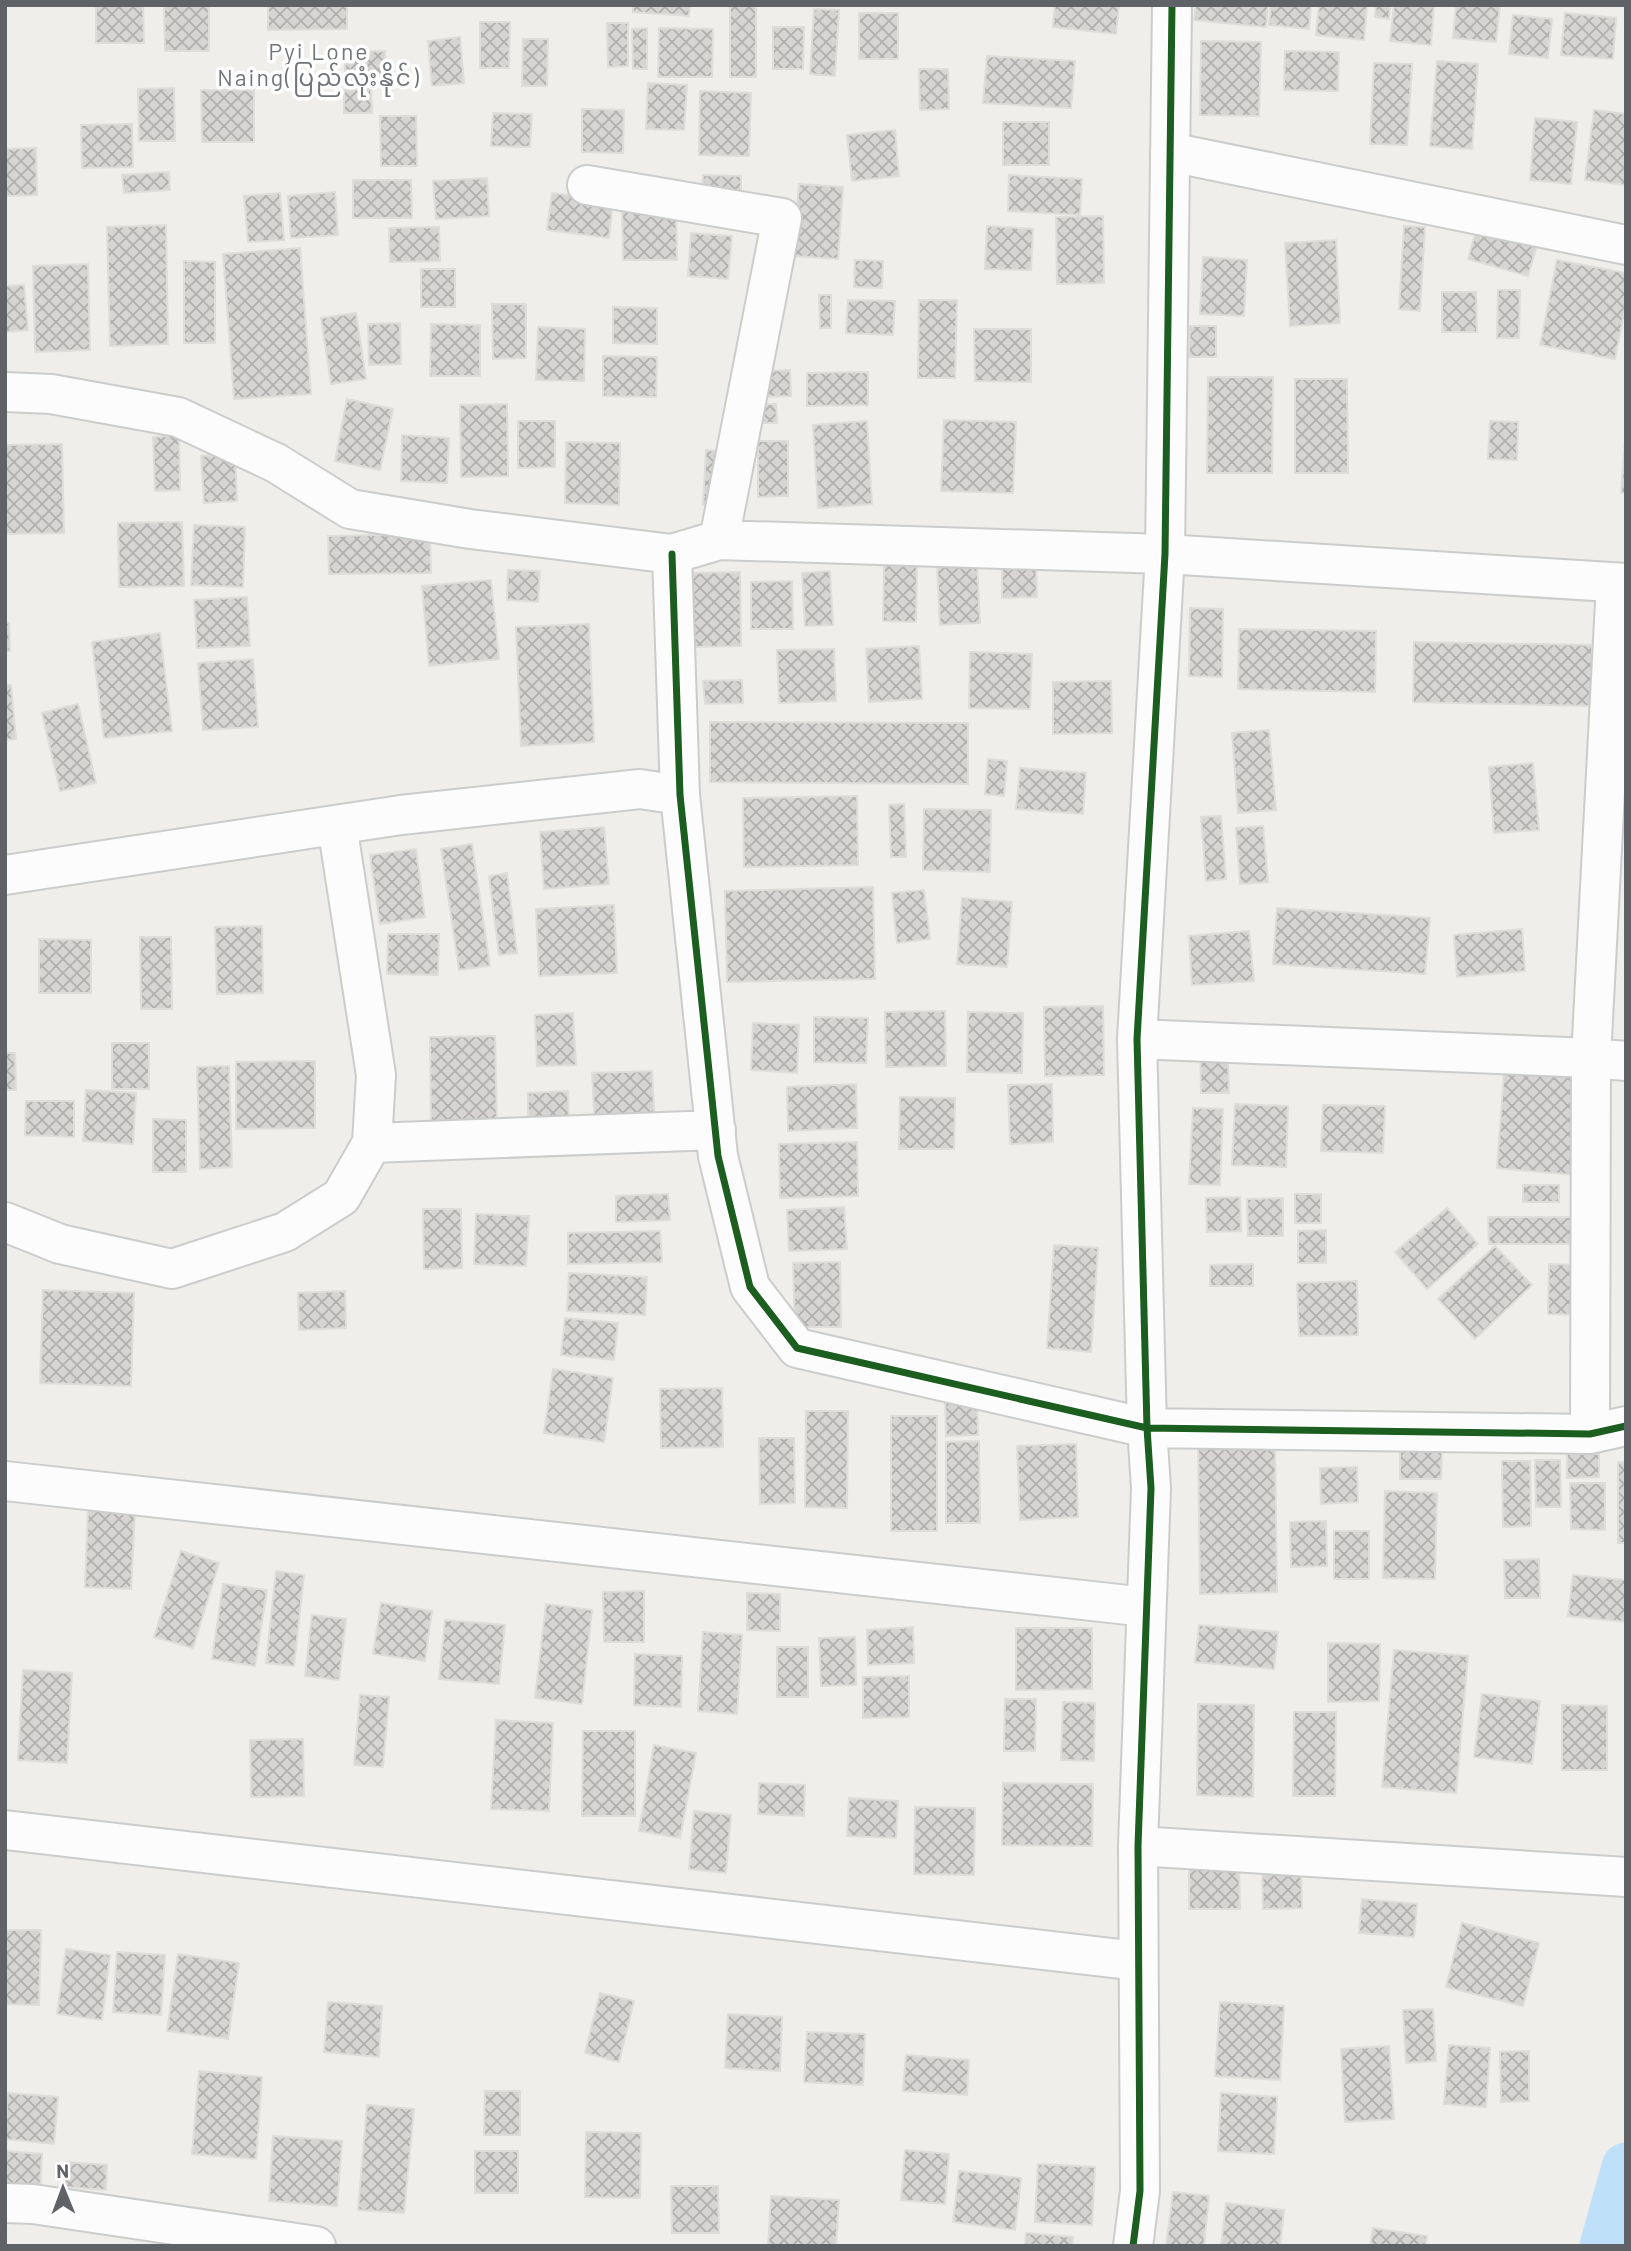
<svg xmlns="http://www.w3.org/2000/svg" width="1631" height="2251" viewBox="0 0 1631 2251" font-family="Barlow,'Noto Sans Myanmar',sans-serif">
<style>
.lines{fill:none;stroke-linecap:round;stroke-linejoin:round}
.canal{stroke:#bfe0f9;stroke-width:49}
.building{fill:url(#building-cross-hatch);stroke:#deddd9;stroke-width:2}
.minor-casing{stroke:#cbcccc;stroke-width:42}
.minor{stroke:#fdfcfc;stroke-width:38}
.cycleway-casing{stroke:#fff;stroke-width:11}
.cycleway{stroke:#1b5e20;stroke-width:7}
.labels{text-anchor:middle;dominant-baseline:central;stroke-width:7;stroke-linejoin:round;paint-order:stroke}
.quarter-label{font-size:23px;letter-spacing:2px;fill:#70757a;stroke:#fff}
</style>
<defs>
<pattern id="building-cross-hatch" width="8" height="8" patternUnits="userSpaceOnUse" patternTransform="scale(1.75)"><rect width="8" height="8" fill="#d6d5d3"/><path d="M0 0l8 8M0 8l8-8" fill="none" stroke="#b1b0af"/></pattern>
</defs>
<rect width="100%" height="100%" fill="#efeeea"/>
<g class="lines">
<!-- canal -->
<path class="canal" d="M1604 2246 1626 2167"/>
</g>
<!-- building -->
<path class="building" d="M96 5H143L144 43H96Z
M164 5H209V51H165Z
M268 5H347V29L268 30Z
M633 5H690L689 16 633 12Z
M730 5H756V77H730Z
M1055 5H1119L1116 34 1053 27Z
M1196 5H1268L1266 27 1194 20Z
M1271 5H1311L1309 29 1269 25Z
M1319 5H1367L1364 40 1316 35Z
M1376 5H1390L1389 19 1375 17Z
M1394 5H1434L1431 45 1390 41Z
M1456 5H1500L1496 42 1453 38Z
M814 9 839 10 835 76 810 74Z
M859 13H898V59H859Z
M1565 13 1616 18 1613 59 1561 55Z
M1513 15 1552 19 1548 58 1509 54Z
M480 22H510L509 68H480Z
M607 23H628V66L608 67Z
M773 27H804L803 69H773Z
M647 28V69H633L632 29Z
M659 28 713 29 712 77H658Z
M460 37 464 83 432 86 428 41Z
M523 39H548L547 86H522Z
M1201 41 1261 42 1259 116 1200 115Z
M385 51 386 81H345V52Z
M1285 51 1339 52 1338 91 1284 90Z
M987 56 1075 61 1071 108 983 103Z
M1437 61 1478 64 1472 149 1430 146Z
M1374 63 1412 64 1407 145 1370 144Z
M919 69H948L949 109 920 110Z
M648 83 687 85 684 130 646 129Z
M174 88 175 141H139L138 89Z
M371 89 372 113H344V90Z
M201 90H254V142H202Z
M700 91 751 93 749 156 699 155Z
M582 109 624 110 623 153 582 152Z
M1594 110 1626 114V185L1585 180Z
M493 113 532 114 530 147 491 146Z
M380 116H416L417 166H381Z
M1535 118 1577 122 1571 184 1530 180Z
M1003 122H1049V165H1003Z
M132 124 133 167 82 168 81 125Z
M895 130 899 176 852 181 847 135Z
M36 148 37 195 5 196V149Z
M169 172 170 190 124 193 122 175Z
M703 175 741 176V199L702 198Z
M1009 175 1082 179 1080 215 1008 211Z
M487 178 489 216 436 219 433 181Z
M353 180H411L412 218H353Z
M799 184 843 187 838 259 793 256Z
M335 192 338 235 291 238 288 196Z
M280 193 284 240 248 242 244 196Z
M552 193 613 201 609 238 547 230Z
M622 207H676L677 260H623Z
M1103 216 1104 283 1057 284 1056 217Z
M166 225 168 344 110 346 107 227Z
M987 226 1033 229 1031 270 985 269Z
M1404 226 1425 227 1420 311 1399 309Z
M439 227 440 261 390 262 389 228Z
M1477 227 1537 245 1528 276 1468 259Z
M691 233 732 236 728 279 688 276Z
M1336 240 1340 323 1290 326 1285 243Z
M300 248 311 394 234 399 223 254Z
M1203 257 1247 260 1244 316 1200 314Z
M855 260 883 261 882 288 854 287Z
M1557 260 1626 273V303L1615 359 1540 345Z
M184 261 215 262V343H184Z
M88 264 90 350 35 352 33 266Z
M421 269H455V307H421Z
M24 285 28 330 5 332V286Z
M1498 290H1520L1519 338H1497Z
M1442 292H1476L1477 332H1442Z
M819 295H831V328H820Z
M848 300 895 301 893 335 846 333Z
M919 300H957L955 378H918Z
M492 304H526V358L493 359Z
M613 307 657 308V344L613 343Z
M356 313 366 379 331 384 321 318Z
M400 323 401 364 369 365 368 324Z
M431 324 480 325V376H430Z
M1190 326H1216V357H1189Z
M538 327 585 329 584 381 536 380Z
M974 329H1031V382L975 381Z
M603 356 657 357 656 397 603 396Z
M790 370 791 396 762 397 761 371Z
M868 372V405L807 406V373Z
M1208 377H1273L1272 473H1207Z
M1295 379H1347L1348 473H1295Z
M347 399 393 409 380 470 335 461Z
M507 404 508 476 461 477 460 405Z
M776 404 777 423H754L753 405Z
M944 420 1016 422 1013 493 941 491Z
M518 421H555V467L518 468Z
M867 421 872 504 818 508 813 425Z
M1490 421 1518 422 1517 460 1488 459Z
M1626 427V493H1621Z
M179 435 180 490 155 491 153 437Z
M402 435 449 438 447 483 401 481Z
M758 441H788V496L758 497Z
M566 442 620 443 619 505 565 503Z
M62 444 64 533 5 534V445Z
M706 450 721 451 718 506 703 505Z
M235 454 237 501 204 503 201 456Z
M182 522 184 586 119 587 118 523Z
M194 525 245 527 243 587 191 585Z
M430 534 431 573 329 574 328 536Z
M977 562 980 623 940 625 937 565Z
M1036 562 1037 597 1002 598V563Z
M884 565 917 566 916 622 883 621Z
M508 570 540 571 538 602 507 600Z
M830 571 833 625 805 626 802 573Z
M740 572 741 646 693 647 691 573Z
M491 580 499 659 429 666 422 586Z
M792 581 793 629H751V582Z
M247 597 250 646 197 648 194 600Z
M1190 608 1223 609 1222 677 1189 676Z
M5 623H9L10 651H5Z
M589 624 594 742 521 746 516 627Z
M1239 629 1376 631 1375 692 1238 689Z
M160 633 172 731 104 738 92 642Z
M1414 642 1592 645 1591 706 1413 702Z
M919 646 922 699 869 702 866 649Z
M834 649 836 701 779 703 777 650Z
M970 652 1032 654 1030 709 969 708Z
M253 659 258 727 203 730 198 663Z
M742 680 743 703 705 704 703 681Z
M1111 681 1112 733 1053 734V682Z
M5 685H11L16 739 5 740Z
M78 704 96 783 60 791 42 713Z
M710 722 968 723V784L710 782Z
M1269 730 1276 810 1238 813 1232 733Z
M988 759 1007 761 1004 796 985 794Z
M1533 763 1539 830 1494 833 1489 767Z
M1020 768 1086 773 1083 814 1016 809Z
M857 796 858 865 744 867 743 798Z
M904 804 906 857H891L889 805Z
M924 809 991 810 990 872 923 870Z
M1221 816 1226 879 1206 881 1201 817Z
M1263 826 1268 882 1240 884 1236 828Z
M604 827 609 884 544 889 540 832Z
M472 844 490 966 459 970 441 849Z
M416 849 425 917 380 924 370 855Z
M507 873 517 953 499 955 489 876Z
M873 887 875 979 727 982 725 891Z
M924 890 930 939 897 943 892 893Z
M962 898 1012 902 1007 967 957 964Z
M614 905 617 973 539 976 536 909Z
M1277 908 1430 918 1425 974 1273 964Z
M262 926 263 993 217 994 215 927Z
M1522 929 1525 971 1457 977 1454 935Z
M1249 931 1254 981 1192 985 1189 936Z
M388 934H439L438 975 387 974Z
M140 937H171L172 1009H141Z
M39 939 91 940V993H39Z
M1103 1006 1104 1075 1045 1076 1044 1007Z
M945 1011 946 1066 886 1067 885 1012Z
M968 1012 1023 1013 1022 1073 967 1072Z
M573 1013 576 1065 537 1066 535 1015Z
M814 1017 868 1018 866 1063 814 1062Z
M753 1023 799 1025 797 1073 751 1070Z
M1200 1031 1228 1061 1229 1093H1201Z
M495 1036 497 1125 431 1126 430 1037Z
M112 1043H149V1089H112Z
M5 1053H15L16 1090H5Z
M1505 1060 1583 1067 1574 1175 1497 1168Z
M315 1061V1128L236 1129V1062Z
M229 1066 232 1167 200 1169 197 1067Z
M652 1071 655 1126 595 1129 592 1073Z
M856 1084 857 1128 788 1131 787 1087Z
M1052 1084 1053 1142 1010 1144 1008 1085Z
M86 1090 136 1093 133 1144 83 1141Z
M568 1091 569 1131 528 1132V1093Z
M900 1097 955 1098 954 1149H899Z
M26 1101H74V1137L25 1135Z
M1235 1104 1288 1106 1286 1167 1232 1165Z
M1323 1105 1385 1106 1383 1153 1321 1151Z
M1193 1108 1223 1109 1220 1185 1189 1184Z
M153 1119 186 1120V1172H153Z
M857 1142 858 1196 780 1198 779 1144Z
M1523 1185H1559V1202H1523Z
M668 1194 670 1220 616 1222V1196Z
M1295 1194H1321V1223H1295Z
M1240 1197 1241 1231 1207 1232 1206 1198Z
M1283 1198V1236H1248L1247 1199Z
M844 1207 847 1249 789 1251 787 1210Z
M1447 1208 1478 1244 1427 1289 1395 1252Z
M423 1209H461L462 1268 424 1269Z
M476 1214 529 1216 526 1266 474 1264Z
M1488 1217H1586V1244H1489Z
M1326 1230V1263H1298V1231Z
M660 1231 662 1262 568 1264V1233Z
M1054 1245 1098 1248 1091 1352 1047 1348Z
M1495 1246 1532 1285 1475 1339 1438 1299Z
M840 1262 841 1327H795L793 1263Z
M1253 1264V1286H1210V1265Z
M1549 1264 1578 1265 1577 1315 1548 1314Z
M569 1273 647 1277 645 1315 567 1311Z
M1357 1281 1358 1335 1299 1336 1297 1283Z
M43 1290 134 1293 131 1386 40 1383Z
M345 1291 346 1328 299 1330 298 1293Z
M565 1318 618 1323 614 1360 561 1355Z
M553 1369 613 1378 604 1442 544 1433Z
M722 1388 723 1447 661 1448 660 1389Z
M945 1397H977L978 1435 946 1436Z
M806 1411H848L847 1508 805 1507Z
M891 1416H937V1531H891Z
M759 1438H794L795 1503 760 1504Z
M979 1441 980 1523H946V1442Z
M1275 1442 1277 1592 1200 1594 1198 1443Z
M1076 1444 1078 1517 1020 1520 1017 1446Z
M1400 1451H1442L1441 1479H1400Z
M1567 1454H1599V1477L1567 1478Z
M1535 1460H1560L1561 1507H1536Z
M1502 1461H1530L1531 1526 1503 1527Z
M1618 1462H1626V1543H1618Z
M1357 1467 1358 1502 1321 1504 1320 1468Z
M1570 1483H1605V1530L1571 1529Z
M1385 1491 1437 1493 1435 1579 1383 1578Z
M88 1508 135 1511 131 1589 85 1587Z
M1326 1521 1327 1566 1291 1567 1290 1522Z
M1334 1531H1369V1579H1334Z
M181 1551 219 1563 193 1648 154 1637Z
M1539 1559 1540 1598H1505L1504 1560Z
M276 1571 304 1575 294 1666 266 1663Z
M1573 1575 1626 1580V1622L1568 1616Z
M223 1584 267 1590 255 1666 212 1659Z
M644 1591V1642H604L603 1592Z
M747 1593 780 1594V1631L747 1630Z
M381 1603 432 1611 425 1661 373 1654Z
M546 1604 592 1610 582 1704 535 1698Z
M312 1615 346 1619 339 1680 305 1676Z
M445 1620 505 1625 499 1684 439 1679Z
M1199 1625 1278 1632 1274 1669 1195 1662Z
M913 1627 914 1663 868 1665 867 1630Z
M1016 1628H1092V1689L1016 1690Z
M703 1632 742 1635 737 1714 698 1711Z
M855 1637 856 1685 821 1686 819 1638Z
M1328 1643 1380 1644 1379 1701 1328 1702Z
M777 1647H808V1697H777Z
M1394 1650 1468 1656 1456 1793 1382 1787Z
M635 1654 682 1656 681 1707 634 1705Z
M23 1670 72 1673 67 1763 18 1760Z
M909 1676V1717L863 1718V1677Z
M1482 1694 1540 1701 1532 1764 1474 1757Z
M360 1695 389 1697 383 1767 354 1765Z
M1005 1699H1036L1035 1751H1004Z
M1063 1702 1095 1703 1094 1761 1061 1760Z
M1198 1704 1254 1705 1253 1797 1197 1795Z
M1562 1705 1607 1706V1770H1562Z
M1294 1712H1336L1335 1796H1293Z
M496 1720 553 1723 549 1811 491 1809Z
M583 1731H635V1816H582Z
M303 1739 304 1796 251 1797 250 1740Z
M654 1745 696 1753 680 1838 639 1831Z
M759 1783 805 1785 804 1816 758 1814Z
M1003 1783 1093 1784 1092 1846 1002 1845Z
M849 1798 898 1801 896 1838 847 1836Z
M915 1807 975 1808 974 1875 914 1874Z
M694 1811 731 1815 726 1873 689 1869Z
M1239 1862 1240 1909H1189V1863Z
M1262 1867H1301L1302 1908 1263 1909Z
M1362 1899 1417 1904 1414 1937 1359 1933Z
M1462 1923 1539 1943 1523 2006 1446 1987Z
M5 1930H41L39 2005 5 2004Z
M66 1949 110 1955 102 2020 57 2014Z
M117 1952 165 1955 161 2015 113 2012Z
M178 1954 239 1963 228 2039 167 2031Z
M600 1993 634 2001 619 2062 585 2053Z
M328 2002 382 2006 379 2057 324 2052Z
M1220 2002 1284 2006 1280 2080 1215 2076Z
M1433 2009 1436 2061 1406 2063 1403 2010Z
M728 2014 782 2017 780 2071 725 2068Z
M807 2032 865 2034 863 2085 804 2082Z
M1449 2045 1490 2048 1486 2107 1444 2104Z
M1389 2046 1394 2119 1345 2122 1341 2049Z
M1529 2051V2101L1501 2102 1500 2052Z
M906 2055 969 2060 967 2095 903 2091Z
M199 2071 262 2077 256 2159 192 2154Z
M485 2091H520V2135H484Z
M8 2093 58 2097 54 2144 5 2139Z
M1221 2093 1277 2097 1274 2154 1218 2151Z
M367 2105 414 2109 404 2213 358 2210Z
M586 2132 641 2133 640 2198 585 2197Z
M273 2136 342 2141 337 2206 269 2201Z
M905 2150 949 2154 945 2204 901 2200Z
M5 2151 42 2154 40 2194 5 2191Z
M475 2151H518V2193H475Z
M66 2162 107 2165 106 2190 64 2187Z
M1038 2164 1095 2167 1092 2225 1035 2222Z
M959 2171 1021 2178 1015 2230 953 2222Z
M671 2186H718L719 2233H672Z
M1173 2192 1209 2196 1204 2246H1166Z
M771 2196 839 2200 836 2246H768Z
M1226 2203 1284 2210 1280 2246H1221Z
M1373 2228 1427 2236 1425 2246H1370Z
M1026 2233 1073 2237 1072 2246H1025Z"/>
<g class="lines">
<defs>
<path id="minor" d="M1170 152 1626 245
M587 185 782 218 719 540
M5 392 51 394 178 417 276 463 350 509 470 529 672 554 719 540 1165 554 1626 583
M672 554 680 795 718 1156 750 1287 797 1348 1147 1428 1590 1434 1626 1426
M5 875 401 815 640 789 680 795
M1137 1039 1591 1058 1626 1061
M372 1143 716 1130
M5 1222 60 1244 172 1269 285 1232 341 1197 372 1143 376 1075 337 825
M1590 1434 1591 1058 1616 583
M5 1481 1146 1607
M5 1830 1138 1961
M1138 1846 1626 1877
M5 2203 33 2204 316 2246
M1133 2246 1140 2191 1138 1846 1151 1488 1147 1428 1137 1039 1165 554 1172 5"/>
</defs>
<!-- minor casing -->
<use href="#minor" class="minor-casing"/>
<!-- minor -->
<use href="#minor" class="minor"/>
<defs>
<path id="cycleway" d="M672 554 680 795 718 1156 750 1287 797 1348 1147 1428 1590 1434 1626 1426
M1133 2246 1140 2191 1138 1846 1151 1488 1147 1428 1137 1039 1165 554 1172 5"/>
</defs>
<!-- cycleway casing -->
<use href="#cycleway" class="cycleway-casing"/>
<!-- cycleway -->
<use href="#cycleway" class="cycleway"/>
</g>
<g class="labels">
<!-- quarter labels -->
<g class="quarter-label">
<text x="319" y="51">Pyi Lone<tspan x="319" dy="26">Naing(ပြည်လုံးနိုင်)</tspan></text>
</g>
</g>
<!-- border -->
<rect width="1631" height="2251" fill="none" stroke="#5f6368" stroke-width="14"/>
<!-- north arrow -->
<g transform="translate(63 2188) rotate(359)" stroke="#ffffff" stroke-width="5" paint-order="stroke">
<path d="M0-5L12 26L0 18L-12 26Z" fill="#5f6368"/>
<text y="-10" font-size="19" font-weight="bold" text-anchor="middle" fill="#5f6368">N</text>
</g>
</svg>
